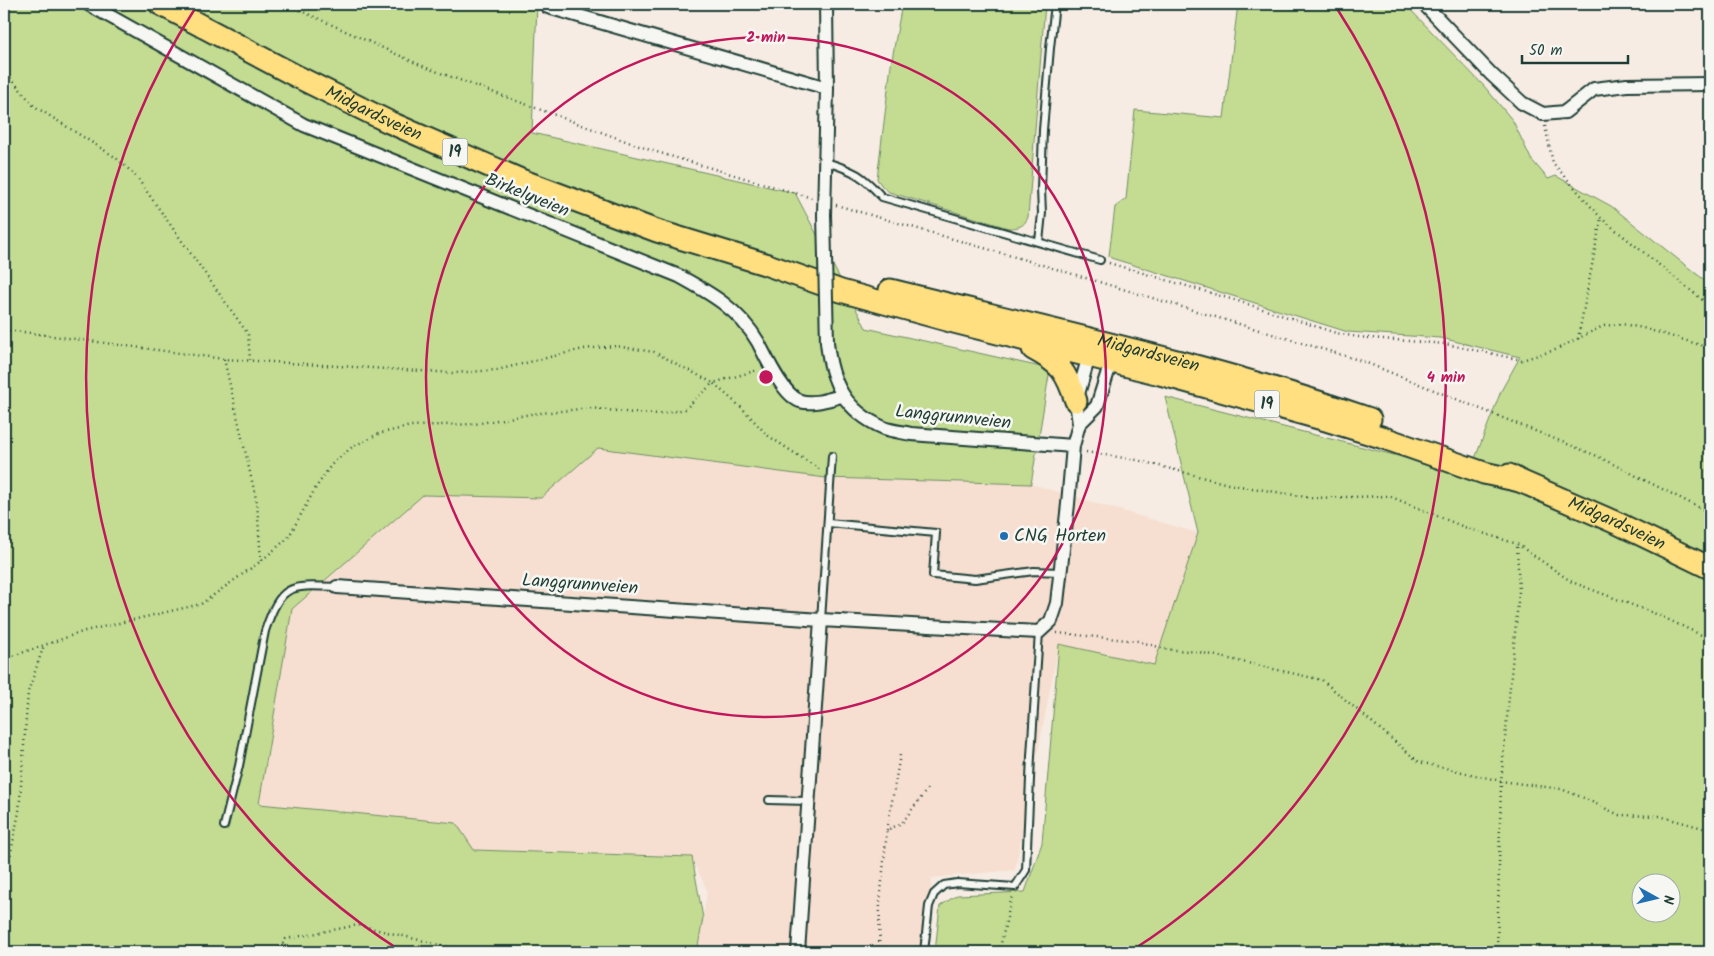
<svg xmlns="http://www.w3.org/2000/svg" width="1714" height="956" viewBox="0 0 1714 956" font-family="Kalam,sans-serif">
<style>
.built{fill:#f6dfd1}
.green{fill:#c3dc92;stroke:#718c63;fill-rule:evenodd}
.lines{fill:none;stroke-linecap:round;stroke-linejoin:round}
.service-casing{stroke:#1f3d34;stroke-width:10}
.minor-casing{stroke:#1f3d34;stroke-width:16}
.trunk-casing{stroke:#1f3d34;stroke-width:25}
.path{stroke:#1f3d34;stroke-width:2.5;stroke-dasharray:1 4;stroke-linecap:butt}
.service{stroke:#f6f6f2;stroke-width:6}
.minor{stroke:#f6f6f2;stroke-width:12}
.trunk{stroke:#ffdf80;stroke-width:21}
.minor-bridge-casing{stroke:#1f3d34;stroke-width:16;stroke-linecap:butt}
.minor-bridge{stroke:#f6f6f2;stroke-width:12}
.ring{fill:none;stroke:#c2185b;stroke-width:2.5}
.poi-dot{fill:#1f6fb2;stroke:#f6f6f2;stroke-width:2}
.labels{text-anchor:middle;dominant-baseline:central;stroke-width:5;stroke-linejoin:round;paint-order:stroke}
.shield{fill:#f6f6f2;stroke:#60746d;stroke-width:1}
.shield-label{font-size:16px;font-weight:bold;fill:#1f3d34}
.street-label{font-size:18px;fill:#1f3d34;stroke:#f6f6f2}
.poi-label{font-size:18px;fill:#1f3d34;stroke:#f6f6f2;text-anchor:start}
.centre{fill:#c2185b;stroke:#f6f6f2;stroke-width:2.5}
.ring-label{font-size:15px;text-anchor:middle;font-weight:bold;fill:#c2185b;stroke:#f6f6f2;stroke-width:5;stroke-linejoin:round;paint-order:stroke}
</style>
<rect width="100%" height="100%" fill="#f6ece3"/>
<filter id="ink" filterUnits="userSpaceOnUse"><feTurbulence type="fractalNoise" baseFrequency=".02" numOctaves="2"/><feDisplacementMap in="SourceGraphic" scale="10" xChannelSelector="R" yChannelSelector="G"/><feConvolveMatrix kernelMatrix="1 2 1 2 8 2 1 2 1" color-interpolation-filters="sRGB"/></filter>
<g filter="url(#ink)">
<!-- built -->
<path class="built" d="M598 448 826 478 1031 484 1198 533 1154 666 1059 644 1015 870 932 878 924 952H698L707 890 691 857 474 850 259 804 292 609 423 495 541 497Z"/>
<!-- green -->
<path class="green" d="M4 4H537L532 133 795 193 866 328 1050 369 1031 484 826 478 598 448 541 498 423 495 292 609 259 804 456 823 474 850 692 857 703 918 697 952H518L506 947 442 948 445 952H4Z
M902 4H1045L1028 217C1024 227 1018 228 1008 228L889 192 882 186 877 179 891 65Z
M1238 4H1405L1484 86 1513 121 1531 159 1548 179 1556 176 1611 206 1694 272 1710 284V952H935L940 906 957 895 1025 892 1042 843 1059 644 1154 665 1198 533 1165 397 1469 474 1501 391 1520 357 1441 338 1348 332 1111 258 1109 256 1115 207 1126 199 1135 110 1224 118ZM1642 884H1672V914H1642Z"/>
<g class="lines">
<defs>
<path id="service" d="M826 162C855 171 862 175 882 197L1100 260
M1039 242 1042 213 1041 189 1043 130 1050 48 1055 4
M828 523 936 533 933 575 975 579 1034 571 1060 572
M821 620 832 456
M769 800 808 801
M224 826 239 766 265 631C281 583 290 585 337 587
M924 952 929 906 934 894 944 885 957 883 1015 887 1026 870 1031 756 1039 632"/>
<path id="minor" d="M88 4 304 125 679 276C710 293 739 309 758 342 766 357 783 395 800 401 813 405 829 399 842 396
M548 4V7L827 88
M1424 4 1491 74 1522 103 1543 114 1565 112 1594 89 1627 85 1710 84
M824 215 827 88 826 4
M1079 424 1097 406 1111 362 1109 357
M1073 446 1079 424 1076 401 1089 356 1094 352
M337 587 821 620 1039 632 1051 621 1057 603 1068 504 1073 446 911 434C902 432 892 431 884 428 845 411 831 383 827 342
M798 952 821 620"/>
<g id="trunk">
<path id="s1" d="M160 4 298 77 389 122 521 180 657 231 765 264 841 291 954 322 1156 373 1329 421 1381 437 1484 473 1520 481"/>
<path id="s2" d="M890 290C1051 330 1213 365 1370 419"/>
<path d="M1033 349C1061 364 1066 371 1076 401"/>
<path id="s3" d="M1509 475 1520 481 1619 524 1710 568"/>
</g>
</defs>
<!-- service casing -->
<use href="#service" class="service-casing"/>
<!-- minor casing -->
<use href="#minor" class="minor-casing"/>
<!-- trunk casing -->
<use href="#trunk" class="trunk-casing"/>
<!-- path -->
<path class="path" d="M286 4 427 68 650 150 812 198
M4 70 34 106 115 157 135 175 248 334 250 360
M1545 126 1553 163 1601 218 1710 306
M836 205 1046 266 1362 361 1597 456 1710 513
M1109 263 1241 302 1336 333 1358 337 1445 344 1522 360 1555 350 1603 326 1622 324 1643 328 1704 346H1710
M4 331H16L224 359 453 373 497 370 583 349 615 346 654 352 713 383 758 370
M1578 339 1601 218
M224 359 257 503 261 561
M1086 452 1137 460 1228 484 1312 498 1389 496 1464 527 1517 544 1572 582 1656 614 1710 639
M1057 633 1138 641 1165 649 1199 652 1322 680 1419 762 1501 781 1561 789 1584 798 1619 815 1659 816 1710 830
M4 659 85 631 201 604 261 561 288 538 315 489 331 465 352 447 378 434 411 426 475 424 531 414 590 408 634 413 661 414 685 409 713 383 743 409 767 435 822 471
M887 830 900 755
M4 879 7 872 19 812 28 692 44 645
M277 952 286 939 358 925 469 952
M879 952 880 902 887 830 902 823 929 787
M999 952 1012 896
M1363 952C1390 943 1417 943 1444 952
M1497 952 1501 781 1519 591 1517 544"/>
<!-- service -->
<use href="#service" class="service"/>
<!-- minor -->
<use href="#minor" class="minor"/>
<!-- trunk -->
<use href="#trunk" class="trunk"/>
<defs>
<path id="minor-bridge" d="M824 215 827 342"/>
</defs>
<!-- minor-bridge casing -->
<use href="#minor-bridge" class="minor-bridge-casing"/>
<!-- minor-bridge -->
<use href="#minor-bridge" class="minor-bridge"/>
</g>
</g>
<!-- distance rings -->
<g class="ring">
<circle cx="766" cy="377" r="340"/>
<path d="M401 951A680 680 0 0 1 196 7M1336 7A680 680 0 0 1 1131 951"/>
</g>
<!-- markers -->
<circle class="poi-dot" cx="1004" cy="536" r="5"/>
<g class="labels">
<!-- shield labels -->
<g class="shield">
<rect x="442.5" y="138.5" width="25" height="27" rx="4"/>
<rect x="1254.5" y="390.5" width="25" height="27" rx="4"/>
</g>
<g class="shield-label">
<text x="455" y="152">19</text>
<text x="1267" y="404">19</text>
</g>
<!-- street labels -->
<g class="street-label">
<text stroke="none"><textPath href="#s1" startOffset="240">Midgardsveien</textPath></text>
<text transform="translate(527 196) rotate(22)">Birkelyveien</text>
<text stroke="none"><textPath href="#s2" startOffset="266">Midgardsveien</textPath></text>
<text transform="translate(953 418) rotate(6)">Langgrunnveien</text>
<text stroke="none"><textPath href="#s3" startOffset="118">Midgardsveien</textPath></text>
<text transform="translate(580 585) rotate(4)">Langgrunnveien</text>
</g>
<!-- poi labels -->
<g class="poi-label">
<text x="1014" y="536">CNG Horten</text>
</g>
</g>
<circle cx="766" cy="377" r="8" class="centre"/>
<g class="ring-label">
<text x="766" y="42">2 min</text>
<text x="1446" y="382">4 min</text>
</g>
<!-- margin -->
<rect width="1714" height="956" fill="none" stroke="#f6f6f2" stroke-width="20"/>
<rect x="10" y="10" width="1694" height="936" fill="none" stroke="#1f3d34" stroke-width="2" filter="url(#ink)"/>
<!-- north arrow -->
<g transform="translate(1656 898) rotate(98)"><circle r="24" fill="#f6f6f2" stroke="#a0aca6"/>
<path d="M0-4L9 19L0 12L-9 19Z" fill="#1f6fb2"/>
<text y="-8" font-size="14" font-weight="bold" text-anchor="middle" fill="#1f3d34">N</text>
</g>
<!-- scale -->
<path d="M1522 55v8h106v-8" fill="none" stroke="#1f3d34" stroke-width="2.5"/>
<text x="1529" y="55" font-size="15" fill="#1f3d34" stroke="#f6f6f2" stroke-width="4" paint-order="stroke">50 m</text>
</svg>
